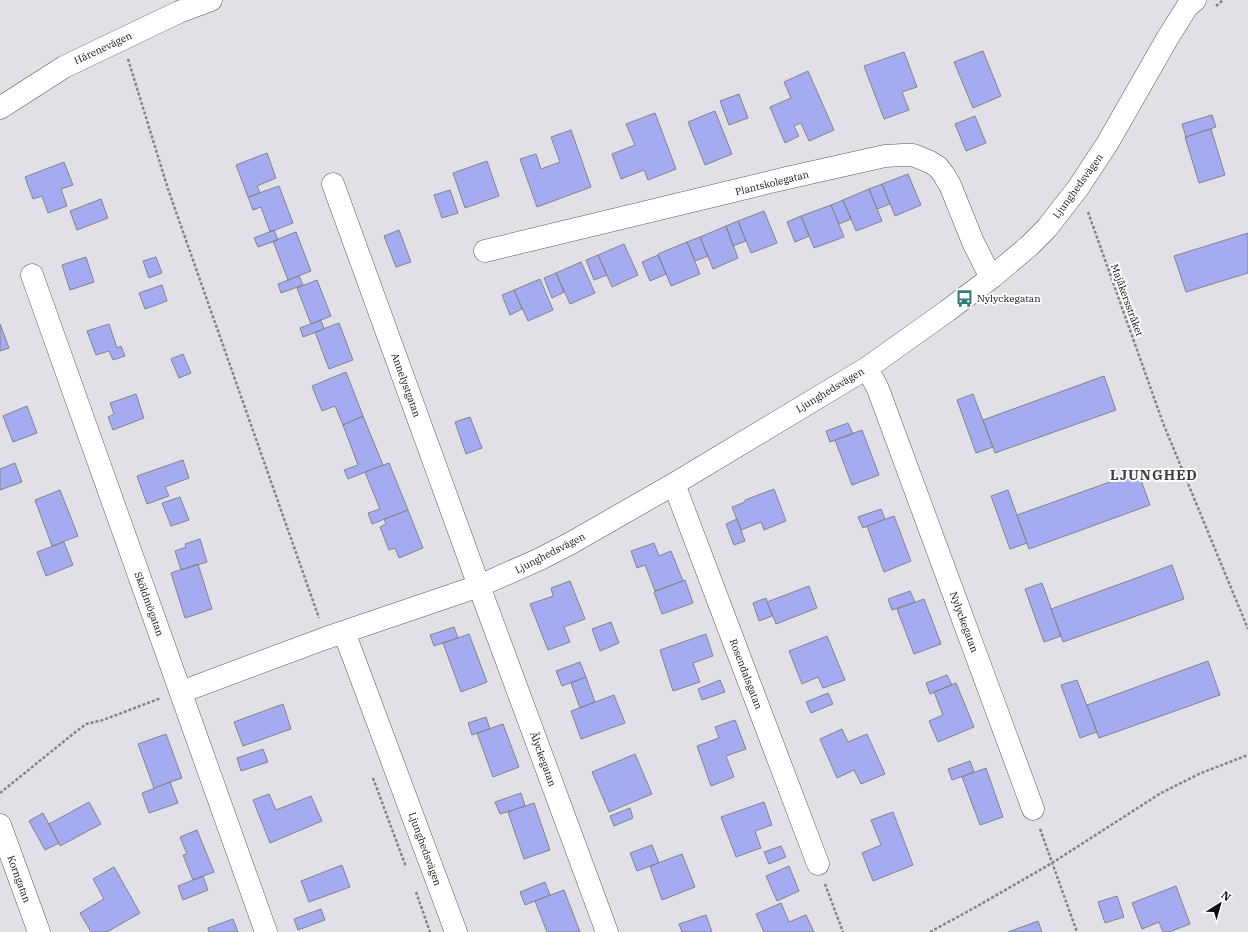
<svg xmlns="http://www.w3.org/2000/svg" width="1248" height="932" viewBox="0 0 1248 932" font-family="'IBM Plex Serif',serif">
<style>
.building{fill:#a4abf0;stroke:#83848c}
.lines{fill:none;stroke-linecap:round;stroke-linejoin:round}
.street-casing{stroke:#59575e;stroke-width:23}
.secondary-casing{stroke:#59575e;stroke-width:23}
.path{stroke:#858388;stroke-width:2.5;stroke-dasharray:3 2;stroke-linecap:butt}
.street{stroke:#fff;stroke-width:22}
.secondary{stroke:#fff;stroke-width:22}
.labels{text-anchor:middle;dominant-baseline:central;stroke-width:4;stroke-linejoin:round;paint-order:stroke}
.street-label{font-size:10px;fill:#111013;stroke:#fff}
.poi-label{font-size:10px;fill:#111013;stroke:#fff;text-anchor:start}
.district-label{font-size:14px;font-weight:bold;letter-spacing:1px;fill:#3f3d43;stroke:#fff}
</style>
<rect width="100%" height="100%" fill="#e2dfe7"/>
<!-- building -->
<path class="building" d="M983 51 1001 96 973 108 954 62Z
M904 52 917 87 902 92 909 110 884 119 864 66Z
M808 71 834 130 809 141 801 123 794 126 799 136 785 143 770 107 791 98 784 82Z
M739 94 748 118 729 125 720 101Z
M715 111 732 154 705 165 688 122Z
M655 113 676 169 648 180 644 170 621 179 612 154 635 145 626 124Z
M1212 115 1216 127 1186 137 1182 124Z
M975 116 986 143 966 151 955 124Z
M1211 129 1225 175 1199 183 1185 137Z
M571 130 591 187 537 207 520 159 536 154 541 169 560 162 551 137Z
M267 153 276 178 257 186 260 193 248 197 236 165Z
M487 161 499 196 465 208 453 173Z
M64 162 73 185 61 189 67 206 48 213 42 196 33 199 25 177Z
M908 174 921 205 895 216 882 184Z
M882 184 890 204 877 209 869 189Z
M279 186 293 223 270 232 261 207 253 210 248 197Z
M869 189 882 221 856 231 843 200Z
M450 190 458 213 442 218 434 195Z
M101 199 108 218 77 230 70 211Z
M843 200 851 219 839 224 831 205Z
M831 205 844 237 814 248 801 216Z
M764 211 777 243 751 253 738 221Z
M801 216 809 236 795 242 787 222Z
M738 221 746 241 733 246 726 226Z
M726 226 738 258 713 269 700 237Z
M274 230 278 240 258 247 254 238Z
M399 230 411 262 396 267 384 236Z
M296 232 311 271 288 280 273 241Z
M1248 233V273L1186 292 1174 256Z
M700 237 708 256 695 261 687 242Z
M687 242 700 274 671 286 658 254Z
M624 244 638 275 612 287 598 255Z
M598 255 607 275 594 280 586 260Z
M658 255 666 274 650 281 642 262Z
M86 257 94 282 70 290 62 265Z
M156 257 162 273 149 278 143 261Z
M581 262 595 293 570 304 556 273Z
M556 273 564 292 552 298 544 278Z
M299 276 303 285 281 293 278 284Z
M540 279 553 310 528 321 514 290Z
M317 280 331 316 311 324 297 288Z
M162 285 167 301 145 309 139 293Z
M514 290 522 309 510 315 502 295Z
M321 320 324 329 303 337 300 328Z
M339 323 353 360 329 369 315 332Z
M0 324 9 348 0 351Z
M109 324 117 348 121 346 125 356 113 360 109 351 96 355 87 331Z
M183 354 191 373 179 378 171 359Z
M346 372 363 416 343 425 335 406 322 411 312 386Z
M1104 376 1116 410 995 453 983 420Z
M136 394 144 418 113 430 108 417 114 414 110 403Z
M973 394 993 447 976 453 957 400Z
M27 406 37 433 13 442 3 416Z
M363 416 383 465 348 479 344 470 358 465 343 425Z
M470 417 482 448 466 454 455 422Z
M848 423 853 434 830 442 826 431Z
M862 430 879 475 852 485 835 440Z
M183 460 189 478 165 487 169 496 147 504 137 476Z
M15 463 22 482 0 490V469Z
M389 463 408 510 372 524 368 513 380 509 365 472Z
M1138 472 1150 505 1029 549 1017 515Z
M774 489 786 521 764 530 761 522 741 530 732 507 745 502V500Z
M60 490 78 536 52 546 35 500Z
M1008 490 1027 543 1010 549 991 496Z
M180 497 189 520 171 526 162 503Z
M881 509 885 519 863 528 858 517Z
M408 510 423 548 399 558 395 548 389 550 380 527 386 524 384 519Z
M894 516 911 561 884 572 867 526Z
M737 519 745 541 734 545 726 524Z
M200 539 207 562 181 570 175 551 186 547 185 544Z
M64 542 73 565 46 576 37 552Z
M654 543 659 556 671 551 683 581 655 591 645 565 637 568 631 551Z
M198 564 212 609 185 618 171 573Z
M1172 565 1184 599 1063 642 1051 609Z
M685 580 693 603 662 614 654 592Z
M570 581 585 619 564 627 570 642 548 650 530 604 553 596 551 588Z
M1042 583 1061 636 1044 642 1025 589Z
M809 586 817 608 776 624 767 602Z
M910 591 915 602 892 610 888 599Z
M766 598 772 616 759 621 753 603Z
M924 599 941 644 914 654 897 609Z
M611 622 619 643 600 651 592 629Z
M454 627 458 638 434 646 430 635Z
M469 634 487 682 461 692 443 643Z
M706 634 713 656 693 663 700 682 673 691 660 650Z
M827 636 845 680 823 688 818 677 802 684 789 651Z
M1208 661 1220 695 1099 738 1087 705Z
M580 662 586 677 562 686 556 671Z
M947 675 952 685 930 694 926 683Z
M586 677 595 702 580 708 571 683Z
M720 680 725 692 702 700 698 689Z
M1077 680 1097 732 1080 738 1061 685Z
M956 683 974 727 938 742 929 721 943 715 934 692Z
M828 693 833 704 811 713 806 702Z
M614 695 625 723 581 739 571 711Z
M283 704 291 729 243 746 234 722Z
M486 717 490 729 472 735 468 723Z
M735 720 746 749 726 756 734 777 711 786 697 746 719 738 715 727Z
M503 724 519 767 493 777 477 733Z
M842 729 848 742 867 734 885 774 861 784 854 770 837 778 820 739Z
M166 734 182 778 154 788 138 744Z
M263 749 268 762 241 771 237 758Z
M635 754 652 794 609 812 592 772Z
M970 761 974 772 952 780 948 769Z
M986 768 1003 817 980 825 962 777Z
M170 782 178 803 149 813 142 793Z
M521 793 525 806 500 814 495 802Z
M269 794 276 810 311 796 322 821 270 843 253 800Z
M89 802 101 824 60 846 49 824Z
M764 802 772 825 755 831 761 848 736 857 721 817Z
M534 803 550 850 524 859 508 812Z
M630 808 633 818 614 826 610 816Z
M893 812 913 865 873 881 862 853 881 845 871 820Z
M43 813 59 843 45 850 29 821Z
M197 830 214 872 193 880 183 855 187 854 180 837Z
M652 845 659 863 637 871 630 853Z
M781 846 786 857 769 864 764 852Z
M682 854 695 887 662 900 650 866Z
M342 865 350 887 309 902 301 881Z
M789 866 799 891 777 901 766 876Z
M114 867 140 913 107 932H91L80 913 104 899 93 879Z
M203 876 208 890 183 900 178 886Z
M545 882 550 895 525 905 520 892Z
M1176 886 1190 924 1169 932H1163L1159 922 1142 929 1132 903Z
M564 890 580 932H547L535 901Z
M1117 896 1124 917 1105 923 1098 902Z
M781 903 789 922 806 915 814 932H764L756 914Z
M321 909 325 920 298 930 294 919Z
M706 915 712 932H682L679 924Z
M233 919 238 932H209L208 928Z
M1038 921 1042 932H1008Z"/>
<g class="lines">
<defs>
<path id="street" d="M333 184 479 586 607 932
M485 251 787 178 885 156 903 155H913L930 162 938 167 944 175 950 185 973 242 991 278
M32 275 266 932
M867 368 878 389 1033 809
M674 484 818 864
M344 632 456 932
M181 692 326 638 479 586 540 559 571 543 674 484 867 368 947 311 991 278 1029 246 1047 228 1078 188 1107 144 1167 39 1187 7 1195 0
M0 825 39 932"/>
<path id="secondary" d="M0 108 64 67 179 12 211 0"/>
</defs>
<!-- street casing -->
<use href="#street" class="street-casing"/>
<!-- secondary casing -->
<use href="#secondary" class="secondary-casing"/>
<!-- path -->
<path class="path" d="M1216 6 1223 0
M128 59 168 189 319 618
M1088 212 1163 423 1248 629
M373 778 406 867
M0 793 73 734 86 724 103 720 161 698
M1040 829 1077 932
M825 884 843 932
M416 892 430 932
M930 932 974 908 1052 863 1161 793 1201 773 1248 755"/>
<!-- street -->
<use href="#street" class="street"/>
<!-- secondary -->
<use href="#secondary" class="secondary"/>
</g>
<!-- icons -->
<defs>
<symbol id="bus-bare" viewBox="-9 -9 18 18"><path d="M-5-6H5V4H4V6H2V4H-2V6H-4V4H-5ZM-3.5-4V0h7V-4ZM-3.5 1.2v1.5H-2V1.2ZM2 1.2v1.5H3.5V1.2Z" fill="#337c78" stroke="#fff" stroke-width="2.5" paint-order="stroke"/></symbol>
</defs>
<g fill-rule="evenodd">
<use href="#bus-bare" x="952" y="286" width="25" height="25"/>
</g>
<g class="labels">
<!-- street labels -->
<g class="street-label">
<text transform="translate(103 48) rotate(-25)">Härenevägen</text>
<text transform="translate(772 183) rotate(-14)">Plantskolegatan</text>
<text transform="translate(1078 186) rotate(-54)">Ljunghedsvägen</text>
<text transform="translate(1127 300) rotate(70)">Majåkersstråket</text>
<text transform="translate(406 385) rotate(70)">Annelystgatan</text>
<text transform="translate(830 390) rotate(-31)">Ljunghedsvägen</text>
<text transform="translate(550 553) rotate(-27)">Ljunghedsvägen</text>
<text transform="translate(149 604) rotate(70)">Sköldmögatan</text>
<text transform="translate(964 622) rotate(70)">Nylyckegatan</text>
<text transform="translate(746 674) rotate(69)">Rosendalsgatan</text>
<text transform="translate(543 759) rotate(70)">Ålyckegatan</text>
<text transform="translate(425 849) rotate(70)">Ljunghedsvägen</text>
<text transform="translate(19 879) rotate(70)">Korngatan</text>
</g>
<!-- poi labels -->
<g class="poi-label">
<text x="977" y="298">Nylyckegatan</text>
</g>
<!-- district labels -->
<g class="district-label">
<text x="1154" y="475">LJUNGHED</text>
</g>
</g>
<!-- north arrow -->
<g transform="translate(1220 904) rotate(37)" stroke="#ffffff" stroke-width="3" paint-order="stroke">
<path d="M0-3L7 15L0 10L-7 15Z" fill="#111013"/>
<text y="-6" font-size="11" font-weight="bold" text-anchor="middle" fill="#111013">N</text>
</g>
</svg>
